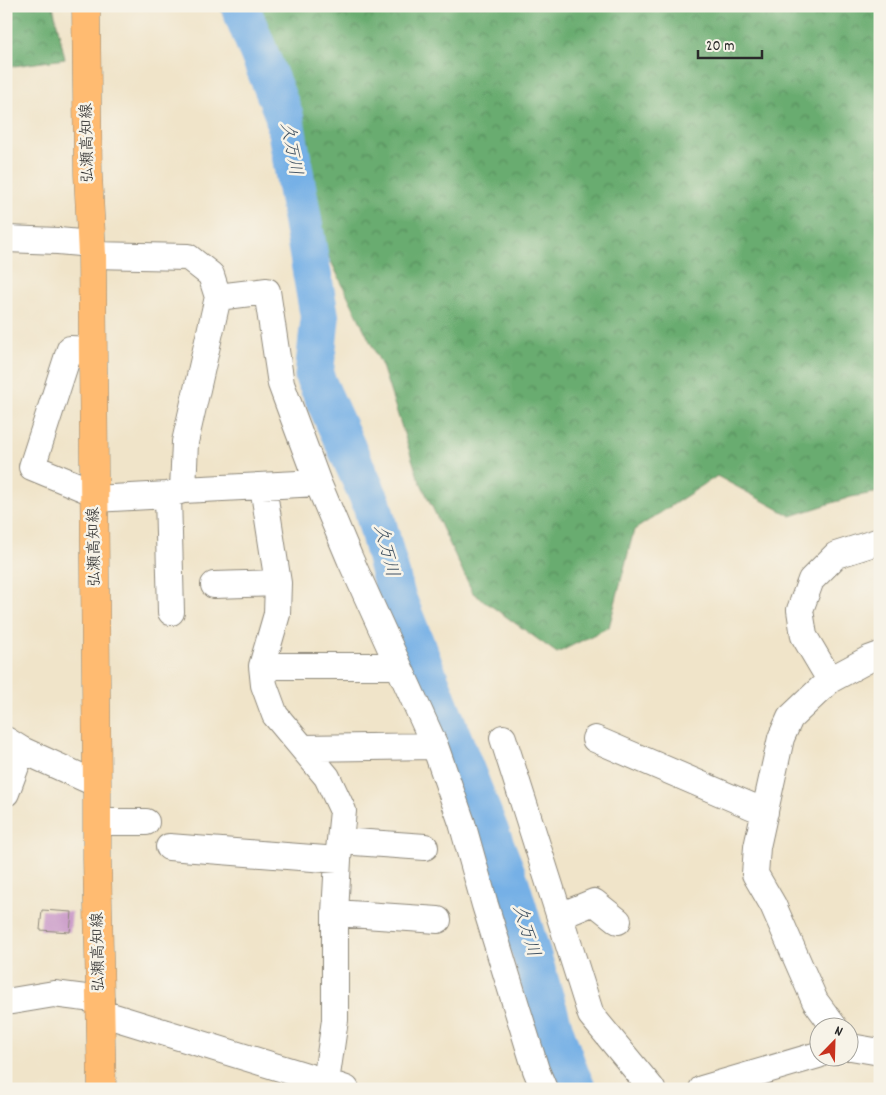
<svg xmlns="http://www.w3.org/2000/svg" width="886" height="1095" viewBox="0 0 886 1095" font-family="Dekko,'Klee One',sans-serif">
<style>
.forest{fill:url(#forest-crowns);stroke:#4a6c4e}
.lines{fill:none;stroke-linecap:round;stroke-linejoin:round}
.river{stroke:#76b0e6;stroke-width:39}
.building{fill:#c693c6}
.minor-casing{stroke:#8e887a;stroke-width:28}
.major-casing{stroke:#8e887a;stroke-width:29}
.minor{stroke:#fff;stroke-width:26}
.major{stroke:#ffbb71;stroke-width:28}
.labels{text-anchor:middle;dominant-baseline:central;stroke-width:5;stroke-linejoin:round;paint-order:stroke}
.street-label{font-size:16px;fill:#2b2b2b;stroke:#f7f3e8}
.water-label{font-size:18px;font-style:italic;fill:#425363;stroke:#f7f3e8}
</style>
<defs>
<pattern id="forest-crowns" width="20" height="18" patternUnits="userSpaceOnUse" patternTransform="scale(1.25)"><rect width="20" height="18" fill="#69ac70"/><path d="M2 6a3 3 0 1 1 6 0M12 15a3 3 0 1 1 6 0" fill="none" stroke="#578c5c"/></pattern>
</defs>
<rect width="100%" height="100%" fill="#f7f3e8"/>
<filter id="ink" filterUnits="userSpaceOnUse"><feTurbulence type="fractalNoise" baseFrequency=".02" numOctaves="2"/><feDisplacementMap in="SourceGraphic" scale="10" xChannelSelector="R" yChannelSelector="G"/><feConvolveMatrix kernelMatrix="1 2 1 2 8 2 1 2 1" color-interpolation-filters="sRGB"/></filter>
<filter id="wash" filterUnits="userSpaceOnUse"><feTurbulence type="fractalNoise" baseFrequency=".0096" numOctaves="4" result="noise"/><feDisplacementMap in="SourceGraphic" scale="20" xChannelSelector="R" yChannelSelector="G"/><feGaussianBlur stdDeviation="1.12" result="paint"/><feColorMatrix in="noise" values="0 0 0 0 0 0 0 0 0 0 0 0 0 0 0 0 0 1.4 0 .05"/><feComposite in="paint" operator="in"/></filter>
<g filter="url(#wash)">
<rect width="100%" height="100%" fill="#f0e4c9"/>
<!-- forest -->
<path class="forest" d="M6 6H53L65 59 6 67Z
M219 6H880V492L851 497 791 516 717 476 634 530 609 627 557 653 473 593 418 477 382 366 290 177 267 102Z"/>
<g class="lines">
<!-- river -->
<path class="river" d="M240 6 284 115 320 319 314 376 372 504 396 596 510 883 555 1033 570 1075 577 1089"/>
</g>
<g id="blocks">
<!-- building -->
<path class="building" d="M42 910 72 912 70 932 40 930Z"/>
</g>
</g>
<g filter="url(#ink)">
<use href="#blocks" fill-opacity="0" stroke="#8e887a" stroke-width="1"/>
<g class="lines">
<defs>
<path id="minor" d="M6 239 58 241 91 244
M92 255 188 257 211 275 218 297 185 442 183 490
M218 297 267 291 281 384 318 483 350 559 435 746 462 823 485 905 536 1070 544 1089
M93 350 70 349 32 467 95 493
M263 486 278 583 277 614 262 666 264 685 275 715 327 777 343 811 338 860 335 913V1020L326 1082
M168 495 171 612
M94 499 168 495 183 490 318 483
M214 585 278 583
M262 666H398
M830 680 804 636 800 610 811 580 836 555 880 541
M503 738 591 1015 652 1089
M595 739 765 812
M6 740 22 750 97 784
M303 748 435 746
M6 793 22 750
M97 822H146
M340 841 425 847
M169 847 338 860
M335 913 438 920
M560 916 594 902 618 921
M6 1002 54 994 101 1000
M101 1013 326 1082 346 1089
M835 1028 815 1001 773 905 755 874 757 847 781 738 790 718 830 680 869 659 880 655
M848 1047H851L880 1052
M702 1089 818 1055"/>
<path id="major" d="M86 6 88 174 92 255 97 784V859L102 1089"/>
</defs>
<!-- minor casing -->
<use href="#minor" class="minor-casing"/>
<!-- major casing -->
<use href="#major" class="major-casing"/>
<!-- minor -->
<use href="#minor" class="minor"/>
<!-- major -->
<use href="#major" class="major"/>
</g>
</g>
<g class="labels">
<!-- street labels -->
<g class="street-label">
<text transform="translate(88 143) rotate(-91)">弘瀬高知線</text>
<text transform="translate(95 547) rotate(-91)">弘瀬高知線</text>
<text transform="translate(99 952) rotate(-91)">弘瀬高知線</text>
</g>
<!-- water labels -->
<g class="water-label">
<text transform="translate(290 149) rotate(80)">久万川</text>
<text transform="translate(385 551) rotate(76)">久万川</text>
<text transform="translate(525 931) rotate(73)">久万川</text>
</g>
</g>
<!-- margin -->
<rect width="886" height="1095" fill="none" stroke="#f7f3e8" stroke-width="25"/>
<!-- north arrow -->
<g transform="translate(834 1042) rotate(23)"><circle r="24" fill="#f7f3e8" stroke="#a5a39c"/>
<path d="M0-4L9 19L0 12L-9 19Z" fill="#c8321e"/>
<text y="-8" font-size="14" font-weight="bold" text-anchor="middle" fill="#2b2b2b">N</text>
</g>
<!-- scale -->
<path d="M698 50v8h64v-8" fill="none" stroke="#2b2b2b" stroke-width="2.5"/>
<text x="706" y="50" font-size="15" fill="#2b2b2b" stroke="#f7f3e8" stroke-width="4" paint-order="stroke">20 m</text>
</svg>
